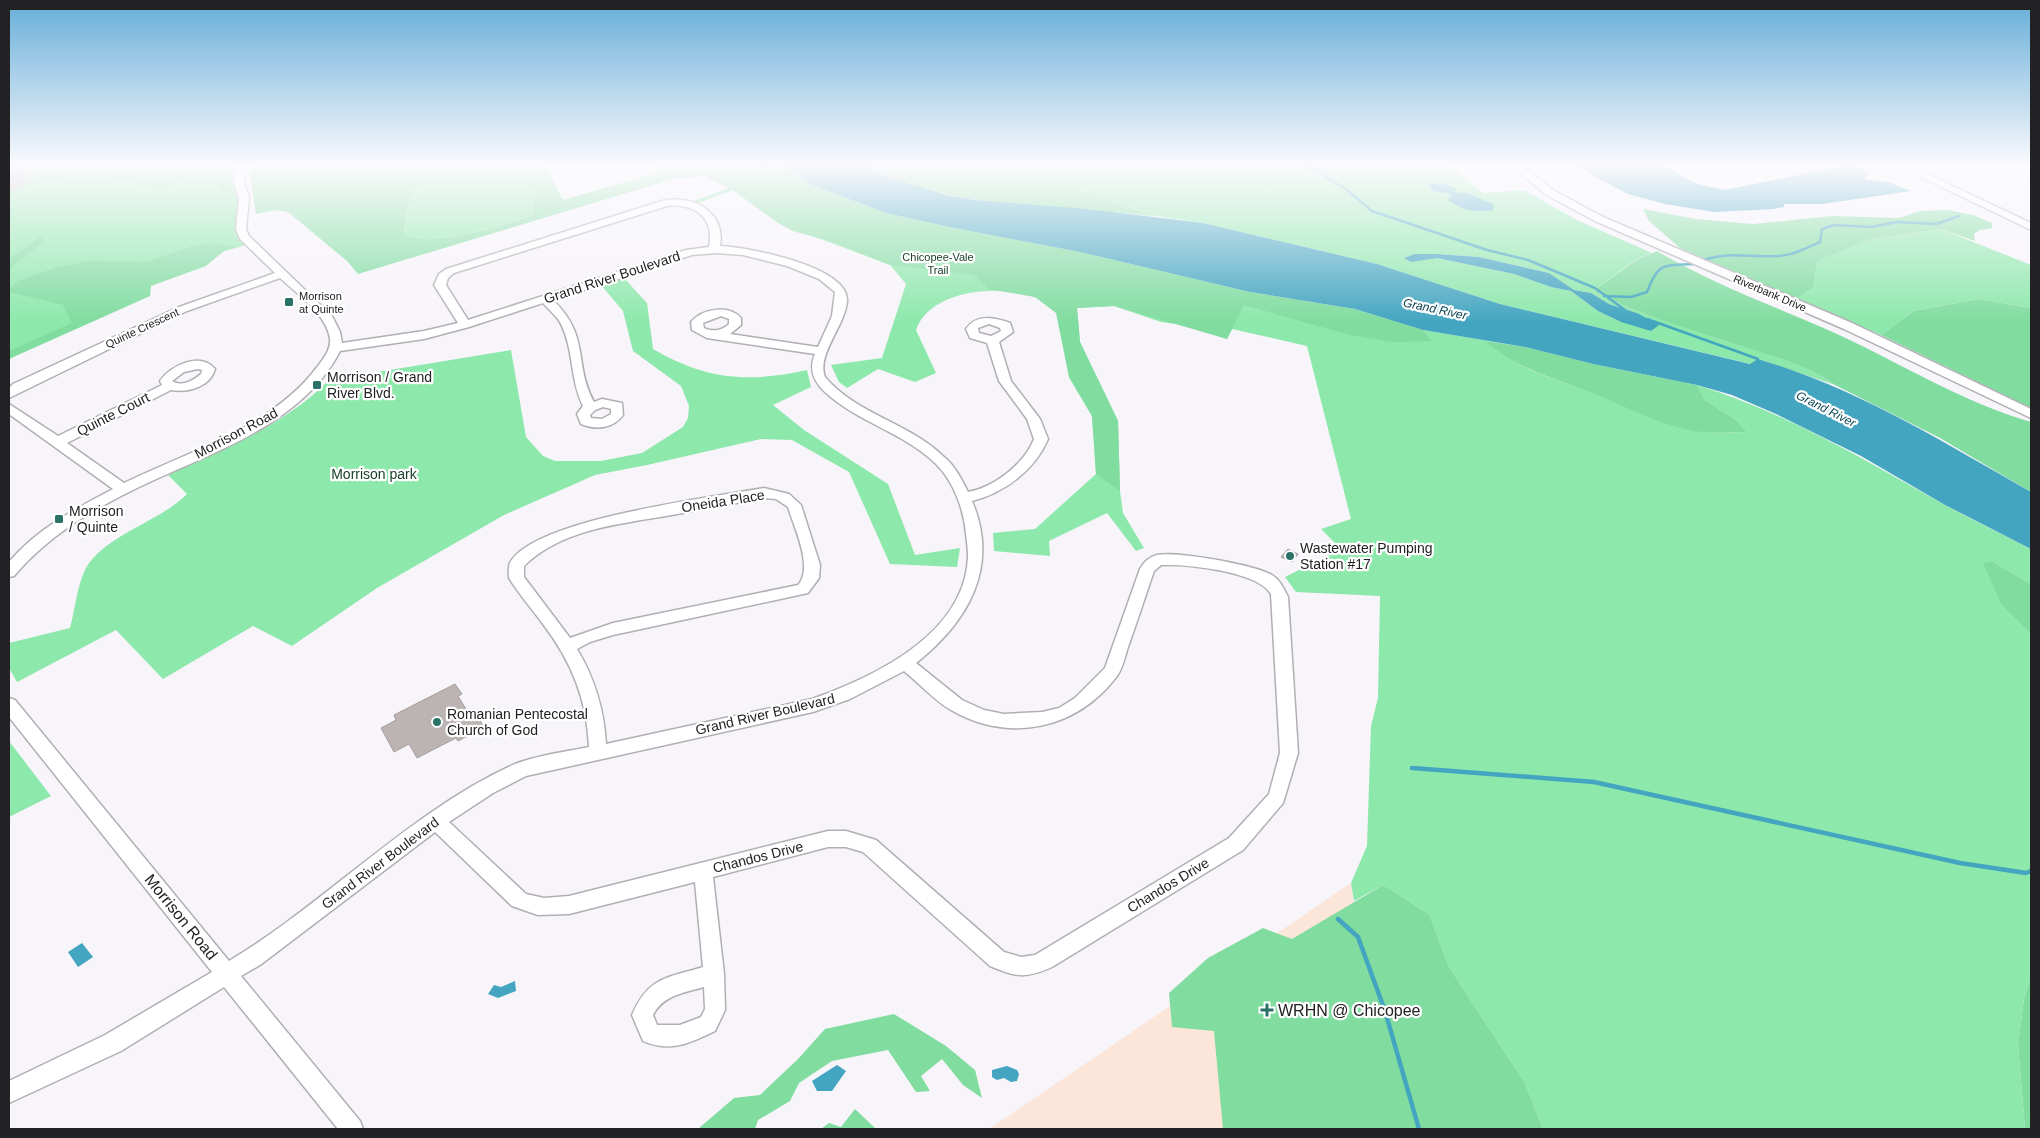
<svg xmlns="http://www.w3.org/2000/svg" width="2040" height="1138" viewBox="0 0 2040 1138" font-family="Helvetica,sans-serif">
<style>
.medical{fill:#fce6d9}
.green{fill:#8de8ab;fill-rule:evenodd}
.forest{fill:#80dc9f}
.water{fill:#43a5c0}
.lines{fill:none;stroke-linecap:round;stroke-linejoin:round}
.stream-far1{stroke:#43a5c0;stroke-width:2.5}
.stream{stroke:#43a5c0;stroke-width:4.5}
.building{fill:#bcb4b2;stroke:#a59e9c}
.minor-casing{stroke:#b1aeb4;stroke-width:3}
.minor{fill:#fff;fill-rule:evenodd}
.poi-dot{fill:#2a7168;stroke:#fff;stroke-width:2}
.labels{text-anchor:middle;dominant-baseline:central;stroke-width:4.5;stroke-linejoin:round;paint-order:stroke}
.far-park-label{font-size:11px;fill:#1a4128;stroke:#fff}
.far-street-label{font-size:11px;fill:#222123;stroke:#fff}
.far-poi-label{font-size:11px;fill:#222123;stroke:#fff;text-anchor:start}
.far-water-label{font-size:12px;font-style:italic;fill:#0b4654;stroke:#fff}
.street-label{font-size:14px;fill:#222123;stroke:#fff}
.poi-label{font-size:14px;fill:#222123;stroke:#fff;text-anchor:start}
.park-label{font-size:14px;fill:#1a4128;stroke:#fff}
.near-street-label{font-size:16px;fill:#222123;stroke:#fff}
.near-poi-label{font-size:16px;fill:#222123;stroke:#fff;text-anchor:start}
</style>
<rect width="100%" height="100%" fill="#f7f4fa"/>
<!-- medical -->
<path class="medical" d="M1351 883 1385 1129H988L1004 1119Z"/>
<!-- green -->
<path class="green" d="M9 164H237C226 174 237 190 239 203 240 213 238 222 236 231L246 245 194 260 133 289 9 359Z
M384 164H529L535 198 532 215C504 225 430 250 404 235L406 212 416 187 405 176 389 183 378 184 374 177Z
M997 164H1448L1483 193 1524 190 1577 220 1652 253 1637 259 1593 291C1636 312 1680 327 1725 341 1763 353 1803 362 1835 385L1759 359 1751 364 1500 304 1377 264 1203 223 1155 216ZM1414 254H1437L1479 257 1549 273 1574 290 1591 293 1609 304 1637 313 1621 322 1598 311 1571 291 1551 287 1514 274 1437 258H1404Z
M805 185 869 212 1433 341 1423 330 1525 347 1486 341C1514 369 1559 380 1596 394 1628 407 1659 423 1693 430 1711 434 1729 432 1747 432L1736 420 1705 400 1697 385C1785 412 1863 459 1943 504 1972 520 2002 534 2031 549V584L1993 562 2002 606 2031 634V976L2024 998 2018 1045 2025 1129H1543L1525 1083 1449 967 1429 914 1383 885 1354 901 1351 883 1367 846 1371 726 1378 698 1380 596 1296 592 1285 577 1341 549 1321 529 1351 519 1307 346 1232 329 1227 339 1184 325 1161 322 1114 306 1077 308 1080 342 1118 421 1120 491 1123 513 1144 548 1136 551 1107 513 1049 541 1050 556 994 551 993 533 1035 529 1096 474 1092 416 1069 377 1057 313C1050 308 1042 300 1034 297 1000 284 930 289 916 330L936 373 915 382 878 369 847 388 839 382 831 365 882 358 906 284 890 265 778 223 733 190 697 203 694 201 729 188Z
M1941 229 2031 265V308L1978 299 1914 311 1881 335 1797 299 1814 287 1817 261 1872 239Z
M623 277 647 303 653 349C706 380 748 383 807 370L811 387 773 405 804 430 888 484 915 555 960 548 957 567 890 564 849 472 792 440 761 439 647 465 595 475 504 515 377 588 292 646 253 626 163 679 116 630 17 682 9 668V643L70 628C75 610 77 585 86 568 105 535 161 521 187 494L168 475C225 448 285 425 329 380L511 350 526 437 543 456 555 461H601L642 453 683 427 688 418 689 406 681 386 633 351 623 311 601 285Z
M9 741 51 796 9 817Z"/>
<!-- forest -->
<path class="forest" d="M15 164H39L68 177C44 185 35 173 15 164Z
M115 164H234L230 174 232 190 226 193 222 191 217 178 224 166 215 165 164 189 110 177Z
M256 164H384L374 177 378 184C392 183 403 176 418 175L416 187 406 212 404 234C430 250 504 225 532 215L535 198 529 164H544L563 200 653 174 660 164H778L793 171 812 185 886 213 954 228 1080 252 1250 292 1355 309 1423 330 1433 341 1392 342 1346 334 1244 305 1227 339 1114 306 1077 308 1080 342 1118 421 1120 491 1096 474 1092 416 1069 377 1056 313 1035 297 988 289 974 275 890 265 832 242 793 231 778 223 733 190 697 203 694 201 729 188 704 176 673 179 358 274 347 261 288 212 276 210 256 214 250 173Z
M858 164H997L1155 216 976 200C935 193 896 180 858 164Z
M1643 209 1696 219 1753 224 1832 216 1899 218 1920 211 1947 210 1973 215 1992 223V228L1980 230 1974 234 1975 241 1941 229 1872 239 1817 261 1814 287 1797 299 1680 248 1649 221Z
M41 236 46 240 9 269V259Z
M213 243 237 247 224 251 206 266 151 286 150 296 9 359V351L72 323 63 305 9 292V289L16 282 54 268 87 261 147 262 191 246Z
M1657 251C1714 285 1777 307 1837 334 1902 364 1962 402 2031 422V492L1940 438 1835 385C1803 362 1762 353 1725 341 1680 327 1635 312 1593 291L1638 259Z
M1978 299 2031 308V408L1881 335 1914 311Z
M1485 341 1525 347 1593 364 1697 385 1705 400 1736 420 1747 432C1730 432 1712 434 1694 431 1660 425 1629 408 1597 395 1560 380 1515 369 1485 341Z
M1993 562 2031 584V634L2002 606 1983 563Z
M1383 885 1429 914 1449 967 1525 1083 1543 1129H1223L1214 1031 1172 1027 1169 993 1208 958 1263 928 1292 939Z
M2031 976V1129H2025L2018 1045 2024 998Z
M894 1014 946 1046 975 1070 982 1098 963 1085 942 1059 921 1076 930 1091 916 1092 888 1050 832 1061 799 1083 790 1101 758 1120 755 1129H698L734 1098 760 1095 798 1059 825 1029Z
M855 1109 876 1129H821L829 1123 841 1127Z"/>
<!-- water -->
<path class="water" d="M778 164H858L886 176 947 195 976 200 1087 209 1203 223 1377 264 1500 304 1750 364 1758 359C1859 389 1941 441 2031 492V549L1945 505 1861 456 1776 414 1732 395 1697 385 1593 364 1525 347 1423 330 1355 309 1250 292 1080 252 954 228 886 213 812 185 793 171Z
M1570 164H1660L1697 184 1725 190 1847 165C1855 167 1863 167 1869 174L1864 178 1866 180 1888 182 1911 191 1822 204H1784V207L1774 209 1714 212 1665 204 1628 194 1588 173 1586 170Z
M1441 183 1457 189 1453 192 1466 193 1494 204 1493 210C1475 213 1462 210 1448 200L1452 194 1433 191 1428 184Z
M1414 254H1437L1479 257 1549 273 1574 290 1591 293 1609 304 1637 313 1659 325 1651 331 1621 322 1598 311 1571 291 1551 287 1514 274 1437 258 1411 262 1404 258Z
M82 943 93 957 78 967 68 952Z
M515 981 516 991 498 998 488 994 494 985 501 987Z
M837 1065 846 1071 832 1091H817L812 1081Z
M1007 1066 1017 1070 1019 1074 1017 1081 1011 1082 1004 1078 997 1080 992 1077V1070Z"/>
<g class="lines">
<!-- stream-far1 -->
<path class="stream-far1" d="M1304 164 1346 189 1372 211 1487 250 1528 260 1595 288 1625 310
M1704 260C1729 251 1753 258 1779 256 1793 255 1807 248 1820 242L1822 229 1834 225 1871 227 1897 222 1936 224 1959 216
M1604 296 1631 297 1647 292C1659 261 1663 266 1694 264
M1647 319 1758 359"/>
<!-- stream -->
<path class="stream" d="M1412 768 1594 782 1960 863 2026 873 2031 871
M1338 919 1358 937 1385 1011 1419 1129"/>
</g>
<!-- building -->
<path class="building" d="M9 167 31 174 21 178 32 181 9 191Z
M1288 549 1298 554 1292 562 1281 557Z
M455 684 462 694 458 696 469 714 474 711 484 727 458 741 456 738 417 758 409 744 394 752 381 728 396 720 394 715Z"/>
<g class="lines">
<defs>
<path id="minor" d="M237 164H247L243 179 249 198 246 229 249 236 332 316 340 332 342 343 424 331 458 323 434 285 439 274 446 269 662 201C693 194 726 212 720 246 746 247 849 266 847 301 846 324 816 355 825 377 857 415 910 423 944 457 955 466 962 480 968 492 995 487 1024 464 1034 439L1027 419 999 381 987 343 970 338 966 329C977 313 995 318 1010 323L1013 332 999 342 1011 381 1040 419 1048 439C1035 470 1004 493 972 501 1000 567 968 622 916 663L962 700 984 710 1004 714 1042 712 1059 708 1075 698 1105 668 1140 569C1144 562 1149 557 1157 555 1178 551 1254 565 1272 575 1280 580 1284 589 1288 597L1298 753 1283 803 1243 850 1052 967C1025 979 1016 977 990 966L863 852 846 847H828L713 877 724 974 725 1010 715 1031C690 1043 670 1053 643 1041L632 1015C648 977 667 978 703 967L695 882 569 914 538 915 512 906 435 832 260 965 241 976 360 1121 363 1129H338L224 987 121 1051 9 1103V1081L105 1035 212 972 9 717V698L15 700 229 961C326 903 412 810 515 764 538 755 565 752 589 747 587 700 572 662 543 624 532 609 519 594 509 578 509 573 508 567 510 563 533 519 714 497 764 488L789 494 801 505 820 565 819 578 808 593 613 635 590 642 577 649C595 679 604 709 606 744L812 699C874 677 965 634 968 557 968 549 967 542 966 534 964 509 953 480 935 463 904 433 858 422 826 393 814 382 808 370 815 354L707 338 692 330 691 322C702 309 728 304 741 318V325L730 334 818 347 832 316 835 292 819 279 787 266 743 255 716 253 692 255 553 300C591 337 573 363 594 402L602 399 622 403 623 415C613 429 596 430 581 424L577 414 583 406C570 380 574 350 561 324 557 316 549 310 543 303L469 327 424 339 340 351C304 421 221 449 154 480 102 504 51 532 14 576L9 577V562C37 529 75 509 113 489L9 414V404L58 436 162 385 160 381C170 366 200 351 215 369 210 387 188 393 171 390L67 443 124 483C190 451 273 427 318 366 324 358 331 349 330 339 327 314 297 294 280 278L187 311 9 398V388L13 384 179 307 275 273 240 239 236 229 239 198 233 179ZM667 206C695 203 715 218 709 247L686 250 468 320 446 285 448 278 454 273ZM721 316 729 319V324C722 331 712 332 704 328L703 323ZM989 324 1000 328 1001 331 991 336 979 333 978 328ZM198 369 202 370 201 374C193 381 181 387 172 381L184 372ZM603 407 611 409V414L602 419 591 418 590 415 595 410ZM764 498 776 499 788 507C794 527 814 568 798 585L613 623 570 638 524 577V566C560 530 618 524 666 516 699 510 731 504 764 498ZM1161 565C1186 564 1258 571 1271 594L1280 753 1269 794 1229 838 1035 955 1021 957 1004 952 876 840 846 831H828L569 896 544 898 526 894 449 822 493 793 526 776 813 712 850 699 904 671C919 683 934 700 951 710 1010 744 1077 729 1117 676 1123 668 1125 656 1128 647 1137 622 1145 597 1154 571ZM704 987 705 1009 701 1017 680 1025H657L653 1015C663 995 684 993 704 987Z
M584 164H622L608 171 589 170Z
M1510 164H1521L1553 190 1603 217 1852 323 2031 409V418L1844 329 1595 221 1545 194Z
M1894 164H1906L2031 223V230Z"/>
</defs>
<!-- minor casing -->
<use href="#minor" class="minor-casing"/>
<!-- minor -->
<use href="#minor" class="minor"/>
</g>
<!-- sky -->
<linearGradient id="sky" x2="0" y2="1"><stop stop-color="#66aed8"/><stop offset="0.51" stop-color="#fbfafd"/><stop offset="1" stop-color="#fbfafd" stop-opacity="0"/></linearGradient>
<rect width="2040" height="323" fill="url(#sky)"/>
<!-- markers -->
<g class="poi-dot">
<rect x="284" y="297" width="10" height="10" rx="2.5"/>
<rect x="312" y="380" width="10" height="10" rx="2.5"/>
<rect x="54" y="514" width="10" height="10" rx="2.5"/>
<circle cx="1290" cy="556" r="5"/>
<circle cx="437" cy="722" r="5"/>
<path d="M1264.5 1002.5h5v5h5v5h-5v5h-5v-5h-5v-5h5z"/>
</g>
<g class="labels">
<!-- far-park labels -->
<g class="far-park-label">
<text x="938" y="257">Chicopee-Vale<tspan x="938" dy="13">Trail</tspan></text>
</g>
<!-- far-street labels -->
<g class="far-street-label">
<text transform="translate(1770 293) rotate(23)">Riverbank Drive</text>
<text transform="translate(142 328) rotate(-25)">Quinte Crescent</text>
</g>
<!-- far-poi labels -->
<g class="far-poi-label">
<text x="299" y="296">Morrison<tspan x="299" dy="13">at Quinte</tspan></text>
</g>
<!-- far-water labels -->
<g class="far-water-label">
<text transform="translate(1435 309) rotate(12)">Grand River</text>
<text transform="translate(1826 409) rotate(27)">Grand River</text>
</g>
<!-- street labels -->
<g class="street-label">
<text transform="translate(612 277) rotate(-18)">Grand River Boulevard</text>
<text transform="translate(113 414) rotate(-27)">Quinte Court</text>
<text transform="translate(236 433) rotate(-28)">Morrison Road</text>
<text transform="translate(723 501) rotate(-9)">Oneida Place</text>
<text transform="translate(765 714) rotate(-13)">Grand River Boulevard</text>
<text transform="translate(758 857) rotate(-14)">Chandos Drive</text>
<text transform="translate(380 863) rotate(-37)">Grand River Boulevard</text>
<text transform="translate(1168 885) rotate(-31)">Chandos Drive</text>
</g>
<!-- poi labels -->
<g class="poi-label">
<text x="327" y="377">Morrison / Grand<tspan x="327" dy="16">River Blvd.</tspan></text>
<text x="69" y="511">Morrison<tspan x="69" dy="16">/ Quinte</tspan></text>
<text x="1300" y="548">Wastewater Pumping<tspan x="1300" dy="16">Station #17</tspan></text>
<text x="447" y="714">Romanian Pentecostal<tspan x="447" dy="16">Church of God</tspan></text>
</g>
<!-- park labels -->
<g class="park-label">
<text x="374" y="474">Morrison park</text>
</g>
<!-- near-street labels -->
<g class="near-street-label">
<text transform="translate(181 917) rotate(51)">Morrison Road</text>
</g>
<!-- near-poi labels -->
<g class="near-poi-label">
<text x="1278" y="1010">WRHN @ Chicopee</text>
</g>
</g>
<!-- border -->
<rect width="2040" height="1138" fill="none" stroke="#222123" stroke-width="20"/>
</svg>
